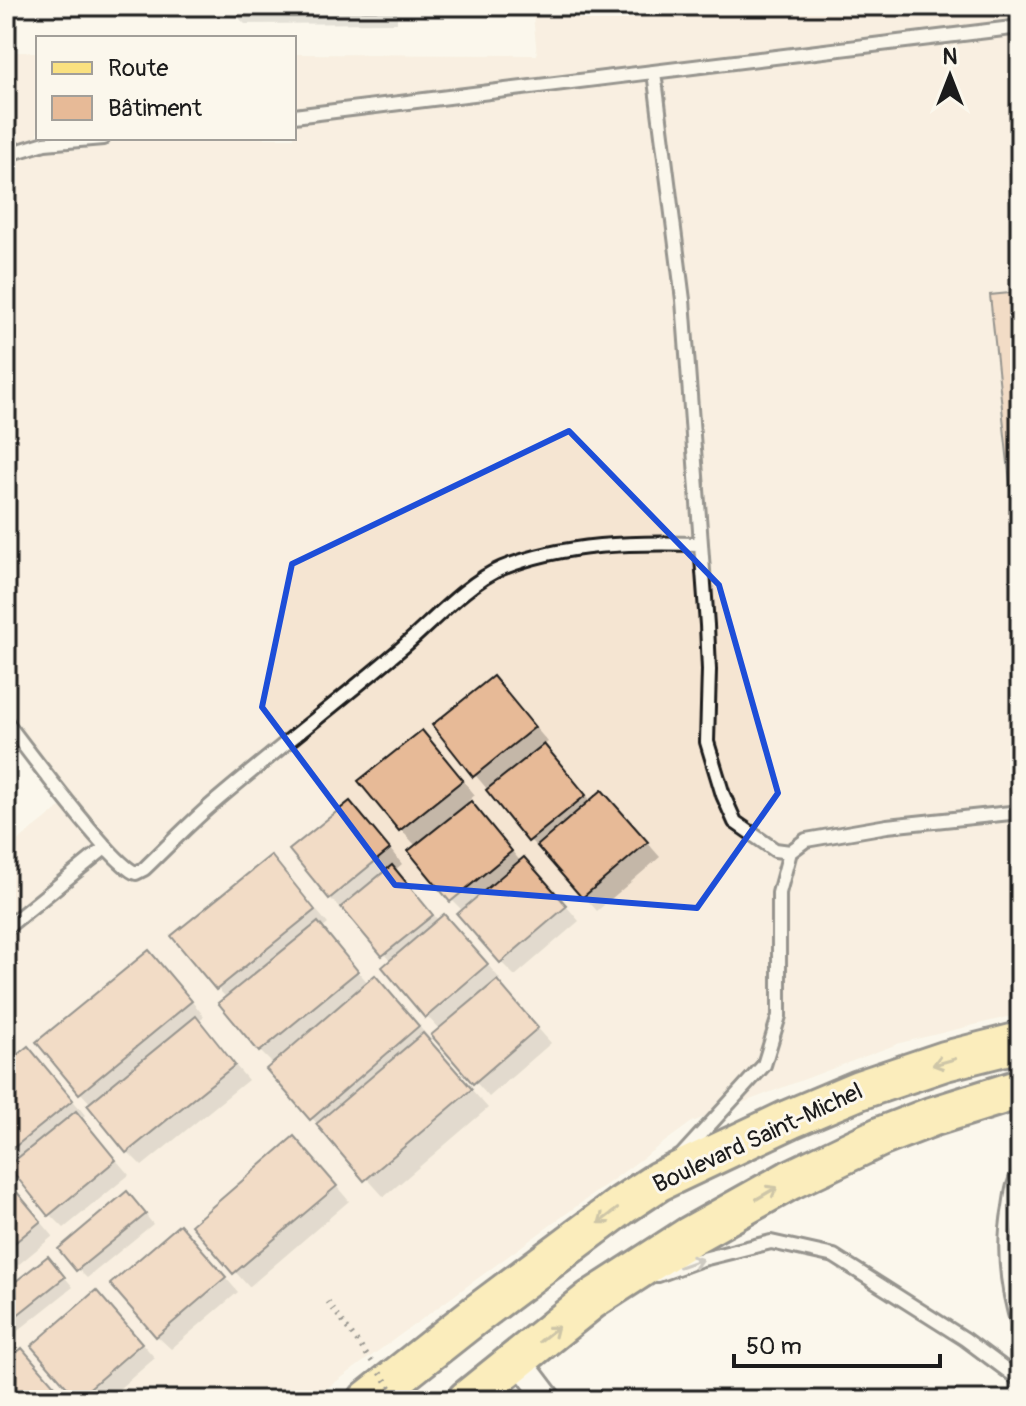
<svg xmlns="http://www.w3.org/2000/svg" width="1026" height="1406" viewBox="0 0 1026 1406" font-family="Pangolin,sans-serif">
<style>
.built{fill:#f5e5d2}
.shadow{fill:#0003}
.building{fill:#e7ba97;stroke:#1c1c1c;stroke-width:2}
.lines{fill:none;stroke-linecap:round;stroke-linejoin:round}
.lane-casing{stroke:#1c1c1c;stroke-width:18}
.street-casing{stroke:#1c1c1c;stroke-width:30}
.primary-casing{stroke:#1c1c1c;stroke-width:44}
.lane{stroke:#fbf7ec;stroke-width:12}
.street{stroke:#fbf7ec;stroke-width:24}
.primary{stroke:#fae180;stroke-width:38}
.path-bridge{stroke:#1c1c1c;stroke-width:5;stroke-dasharray:2 6;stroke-linecap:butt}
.oneway{stroke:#968853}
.oneway2{stroke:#97948e}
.marked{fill:none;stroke:#1d4ed8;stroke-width:6;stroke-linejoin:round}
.labels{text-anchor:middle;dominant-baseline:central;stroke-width:6;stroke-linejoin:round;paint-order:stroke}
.street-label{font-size:24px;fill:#1c1c1c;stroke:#fbf7ec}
</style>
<rect width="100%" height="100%" fill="#fbf7ec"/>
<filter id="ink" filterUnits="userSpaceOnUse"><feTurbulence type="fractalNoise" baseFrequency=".0125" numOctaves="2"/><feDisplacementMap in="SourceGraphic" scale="16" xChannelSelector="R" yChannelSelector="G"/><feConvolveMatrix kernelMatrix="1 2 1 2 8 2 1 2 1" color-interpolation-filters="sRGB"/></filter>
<g filter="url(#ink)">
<!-- built -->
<path class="built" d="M532 6H1020V1014L900 1043 692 1122 311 1400H6V850L64 804 6 733V52H38V138H294V54L537 55Z"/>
<!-- shadow -->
<path class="shadow" d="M6 6H32L6 9Z
M231 6H397V23L245 24 231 10Z
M493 679 548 742 543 746 558 760 592 802 616 807 660 857 597 911 546 853 544 854 530 840 434 726Z
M435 747 475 795 468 801 484 817 521 862 538 873 579 921 515 976 501 962 463 911 452 900 417 847 401 830 361 782Z
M350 804 364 817 402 864 395 870 439 921 458 930 500 979 497 982 551 1043 489 1097 434 1035 440 1030 427 1016 391 962 346 910 344 912 330 898Z
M284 872 328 924 322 929 368 983 389 992 432 1041 430 1043 488 1108 384 1197 312 1118 274 1065 260 1051 227 998 218 989Z
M163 967 204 1016 198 1022 248 1080 142 1166 128 1152 90 1105 91 1104 80 1092Z
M41 1062 85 1115 81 1119 129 1175 64 1228 50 1214 15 1163 6 1154V1066Z
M308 1153 349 1201 249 1287 193 1225Z
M6 1180 53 1236 6 1275Z
M136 1203 153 1224 87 1278 78 1269Z
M194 1241 238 1292 171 1349 157 1336Z
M57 1268 73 1287 10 1337 6 1333V1292Z
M110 1307 155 1358 106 1400H81L34 1346Z"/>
<!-- building -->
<path class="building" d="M229 6H384V10L229 11Z
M1020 292V547L1017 548 990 295Z
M493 676 535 727 473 777 432 725Z
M422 730 463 780 399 831 358 781Z
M544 744 586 795 528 842 486 790Z
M602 790 648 842 582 898 537 846Z
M350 801 390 849 329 899 289 850Z
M471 801 512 851 450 902 408 851Z
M271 855 315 910 216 990 171 936Z
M524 857 567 906 500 963 457 914Z
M392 865 433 915 382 956 341 907Z
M444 914 488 964 425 1018 382 967Z
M318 922 358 971 259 1052 218 1003Z
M149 950 192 1001 79 1094 36 1042Z
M375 975 419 1026 310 1120 266 1069Z
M497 980 538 1028 473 1084 431 1035Z
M196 1016 235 1065 126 1153 87 1105Z
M423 1033 472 1089 364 1181 316 1124Z
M28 1046 73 1100 6 1154V1064Z
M76 1111 116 1160 48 1216 8 1166Z
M294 1136 337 1186 233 1274 191 1225Z
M6 1179 41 1221 6 1250Z
M127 1191 146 1214 76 1271 58 1249Z
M180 1224 226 1277 156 1337 110 1284Z
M48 1256 65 1277 6 1324V1289Z
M96 1290 142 1343 77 1399 31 1346Z
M22 1348 67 1400H6V1362Z"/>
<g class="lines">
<defs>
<path id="lane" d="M654 72 683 300 707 625 709 670 707 742 723 795 735 822 775 850 790 852
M294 116 1020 27
M6 155 45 143 103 138
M6 722C26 748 113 866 136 873L144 869C166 848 187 826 210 806 273 752 340 701 403 647 431 623 468 582 502 568 565 543 634 542 700 544
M6 928 106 847
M682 1155 764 1065 779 1016V893L790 852 806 840 887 826 1020 812
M1020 1171C1013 1183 1012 1194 1010 1207 1002 1249 1007 1290 1020 1331
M658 1275 699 1260 771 1242 834 1256 965 1339 1020 1380"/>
<path id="street" d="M518 1359 549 1400"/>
<path id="primary" d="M368 1400 473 1317 621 1206 659 1181 790 1119 859 1090 945 1061 1020 1042
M467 1400 591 1300 690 1236 790 1180 882 1136 931 1117 1020 1089"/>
</defs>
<!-- lane casing -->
<use href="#lane" class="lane-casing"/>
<!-- street casing -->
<use href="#street" class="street-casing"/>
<!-- primary casing -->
<use href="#primary" class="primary-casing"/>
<!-- lane -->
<use href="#lane" class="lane"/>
<!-- street -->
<use href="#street" class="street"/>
<!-- primary -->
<use href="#primary" class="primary"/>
<!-- path-bridge -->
<path class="path-bridge" d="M328 1302 400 1400"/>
</g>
<!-- one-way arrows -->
<defs><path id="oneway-shaft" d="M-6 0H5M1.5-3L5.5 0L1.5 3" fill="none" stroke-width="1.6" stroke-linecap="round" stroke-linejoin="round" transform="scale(2)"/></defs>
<g class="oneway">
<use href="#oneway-shaft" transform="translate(944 1062) rotate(164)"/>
<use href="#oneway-shaft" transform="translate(767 1193) rotate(-30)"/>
<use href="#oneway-shaft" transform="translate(608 1216) rotate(143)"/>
<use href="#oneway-shaft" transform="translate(549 1334) rotate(-39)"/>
</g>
<use class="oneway2" href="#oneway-shaft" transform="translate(691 1263) rotate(-19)"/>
</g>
<!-- marked area -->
<path d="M0 0H1026V1406H0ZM569 431 719 585 778 793 697 908 395 885 262 707 292 564Z" fill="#fbf7ec" fill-opacity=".55" fill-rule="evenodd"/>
<path class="marked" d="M569 431 719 585 778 793 697 908 395 885 262 707 292 564Z"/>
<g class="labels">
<!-- street labels -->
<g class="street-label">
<text transform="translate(758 1138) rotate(-25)">Boulevard Saint-Michel</text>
</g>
</g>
<!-- margin -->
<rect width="1026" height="1406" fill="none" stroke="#fbf7ec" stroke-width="32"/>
<rect x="16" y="16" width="994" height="1374" fill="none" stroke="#1c1c1c" stroke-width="3" filter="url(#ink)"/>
<!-- legend -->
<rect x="36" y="36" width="260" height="104" fill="#fbf7ec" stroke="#a29f99" stroke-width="2"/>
<rect x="52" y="62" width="40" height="12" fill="#fae180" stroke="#a29f99" stroke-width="2"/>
<text x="108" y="76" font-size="24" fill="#1c1c1c">Route</text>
<rect x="52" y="96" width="40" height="24" fill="#e7ba97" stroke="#a29f99" stroke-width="2"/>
<text x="108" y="116" font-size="24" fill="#1c1c1c">Bâtiment</text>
<!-- north arrow -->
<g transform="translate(950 76)" stroke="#fbf7ec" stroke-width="6" paint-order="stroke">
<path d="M0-6L14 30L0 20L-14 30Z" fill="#1c1c1c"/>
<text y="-12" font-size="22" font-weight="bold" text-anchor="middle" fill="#1c1c1c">N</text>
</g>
<!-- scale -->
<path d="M734 1354v12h206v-12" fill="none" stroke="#1c1c1c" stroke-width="4"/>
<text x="746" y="1354" font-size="24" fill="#1c1c1c" stroke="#fbf7ec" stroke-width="6" paint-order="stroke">50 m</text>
</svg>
